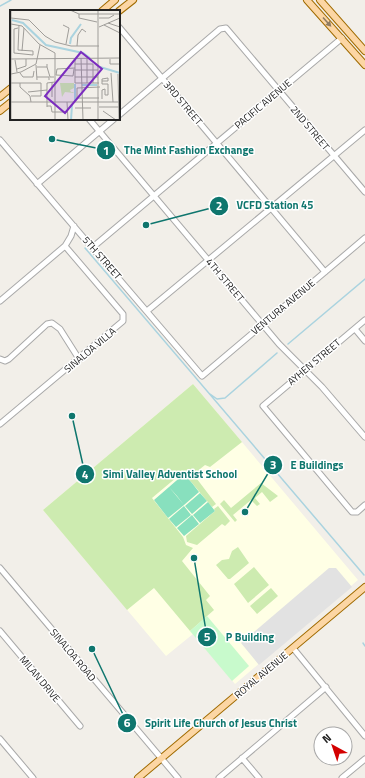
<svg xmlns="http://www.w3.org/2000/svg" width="365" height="778" viewBox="0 0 365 778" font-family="'Titillium Web',sans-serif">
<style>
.education{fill:#ffffe5}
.grass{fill:#cdebb0}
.park{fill:#c8facc}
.pitch{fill:#88e0be}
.parking{fill:#e2e2e2}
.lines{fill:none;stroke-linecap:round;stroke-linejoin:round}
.stream{stroke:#aad3df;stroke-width:1.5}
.minor-casing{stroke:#a9a9a9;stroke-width:7}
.major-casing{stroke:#a06b00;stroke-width:8}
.minor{stroke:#fff;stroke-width:5}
.major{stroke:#fcd6a4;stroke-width:6}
.oneway{fill:#8f7c63}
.labels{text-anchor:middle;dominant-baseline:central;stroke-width:3;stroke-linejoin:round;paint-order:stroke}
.street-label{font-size:10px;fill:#222;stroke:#fff}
.inset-river{fill:none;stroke:#aad3df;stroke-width:2}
.inset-road{fill:none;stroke:#9f9d99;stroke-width:1}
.view{fill:#7b2cbf;fill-opacity:0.15;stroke:#7b2cbf;stroke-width:2}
.inset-edge{fill:none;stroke:#222;stroke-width:2}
.leader{fill:none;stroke:#0f766e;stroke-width:1.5}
.callout-dot{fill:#0f766e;stroke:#fff;stroke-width:1.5}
.mark-label{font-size:12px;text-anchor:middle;font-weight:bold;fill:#fff}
.callout-label{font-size:11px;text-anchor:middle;font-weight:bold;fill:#0f766e;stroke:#fff;stroke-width:3;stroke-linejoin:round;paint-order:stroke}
</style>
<rect width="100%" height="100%" fill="#f2efe9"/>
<!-- education -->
<path class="education" d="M193 384 358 580 235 684 193 634 166 656 43 510Z"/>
<!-- grass -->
<path class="grass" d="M193 384 242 442 210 467 205 465 200 469 202 474 197 479 216 504 212 507 183 472 152 498 183 537 186 545 193 548 182 561 210 596 206 600 214 610 190 631 154 588 127 610 43 510Z
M261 483 278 496 270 502 262 492 255 498 260 504 257 506 251 500 233 515 237 520 235 522 220 504 224 500 231 508Z
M218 506 230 521 225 526 222 524 197 545 187 542 186 536 215 511 214 509Z
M238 547 249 563 230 579H228L216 565 222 560 229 559 232 551Z
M254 567 269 585 248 603 234 584Z
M271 588 278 596 257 614 250 606Z"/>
<!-- park -->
<path class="park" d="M207 616 249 666 232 681 190 631Z"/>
<!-- pitch -->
<path class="pitch" d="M184 474 192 483 177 496 169 487Z
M192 483 199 492 184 505 177 496Z
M169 487 184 505 168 518 161 509 173 499 161 509 154 500Z
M200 493 207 501 192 514 185 506Z
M208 502 215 511 200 523 193 515Z
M184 506 191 515 176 527 169 519Z
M192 515 199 524 184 536 177 528Z"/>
<!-- parking -->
<path class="parking" d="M329 568H336L352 587 259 665 241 643Z"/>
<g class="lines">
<!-- stream -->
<path class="stream" d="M0 6 11 0
M85 248 364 575
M288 344 365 279
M210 394 217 399 225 398 277 353
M363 643 365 646"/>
<defs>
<path id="minor" d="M119 27 325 272
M119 115 220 29 226 28 365 192
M89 119 279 344 322 387 365 437
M0 140 202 376 365 238
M37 184 114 119
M93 247 342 38
M0 301 65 246 71 236 74 226
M147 311 365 130
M365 320 263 406 352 512H357L365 505
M355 329 365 341
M0 359 5 361 9 359 47 324 52 323 60 329 79 359
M0 424 123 321V314L65 246
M0 568 178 778
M0 631 80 726
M293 648 365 736
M0 739 33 778
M242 758 259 778
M219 778 326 687
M342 778 365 759"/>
<path id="major" d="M307 0 365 65
M320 0 365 51
M102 11 115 0
M119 11 133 0
M0 97 11 88
M0 111 11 102
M138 778 365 587"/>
</defs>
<!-- minor casing -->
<use href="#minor" class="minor-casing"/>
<!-- major casing -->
<use href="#major" class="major-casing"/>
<!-- minor -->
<use href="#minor" class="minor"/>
<!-- major -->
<use href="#major" class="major"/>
</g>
<!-- one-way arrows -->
<defs><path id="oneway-solid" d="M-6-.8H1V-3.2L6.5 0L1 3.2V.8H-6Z"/></defs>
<use class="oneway" href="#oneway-solid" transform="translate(327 22) rotate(48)"/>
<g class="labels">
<!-- street labels -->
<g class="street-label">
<text transform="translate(183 103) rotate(50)">3RD STREET</text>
<text transform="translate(263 104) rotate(-40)">PACIFIC AVENUE</text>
<text transform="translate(310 128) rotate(50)">2ND STREET</text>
<text transform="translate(102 258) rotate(49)">5TH STREET</text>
<text transform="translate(225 280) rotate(50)">4TH STREET</text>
<text transform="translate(283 307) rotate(-40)">VENTURA AVENUE</text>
<text transform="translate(90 350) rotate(-40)">SINALOA VILLA</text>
<text transform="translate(314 362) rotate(-40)">AYHEN STREET</text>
<text transform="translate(73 655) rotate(50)">SINALOA ROAD</text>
<text transform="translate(261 675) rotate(-40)">ROYAL AVENUE</text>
<text transform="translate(40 679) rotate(50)">MILAN DRIVE</text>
</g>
</g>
<!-- overview -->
<g transform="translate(10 10)">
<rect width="110" height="110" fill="#f2efe9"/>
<path d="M50 73H64V78L60 80 61 82H63L64 83 55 82 52 87Z" fill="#cdebb0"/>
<path class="inset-river" d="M2 10 13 13 36 35 73 43 80 48M60 34 61 28 71 14M90 57 110 63M65 74V91M72 75H87M61 110 62 95"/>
<path class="inset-road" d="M1 0V110M60 0 69 4H110M69 4V8L87 12M1 8 19 10 35 26 45 32 61 36H89M89 8H99L104 5M98 13 110 17M1 14 12 16 29 34 45 43V110M9 15 8 40 23 41M53 15 59 18 56 34M94 15 110 23M89 17 110 8M8 18 4 19V43L23 45V41M67 36 68 25 72 19 76 22M12 41 14 18M71 48 73 110M77 48V73M0 49 110 48M65 49V73H89M100 49V54H110M5 50 7 62M65 54H83V73M26 55 27 70M27 57H37V54M37 57 40 67H44M7 59 16 56V49M64 59 63 66 46 65 47 59 65 58M65 60H88M10 63 13 67H23L24 61M101 63 103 92M1 64 11 62 26 54 30 35M108 64 109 110M27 67H39V70M65 67H88M92 71H98V68L92 69V74H98V85H95V79M42 72V87M1 73H31V86H21M10 73V77L20 86 21 92M18 82 37 80M89 88H67V78L90 77M92 89V80L95 79M0 92H110M57 92 58 110M37 96H41L42 102H58M37 97V73L45 72M89 97H109M65 98H81M93 101 106 110M88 110V0"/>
<path class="view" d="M71 42 92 59 55 103 35 86Z"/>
<rect width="110" height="110" class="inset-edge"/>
</g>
<!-- callouts -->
<path class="leader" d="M52 139L106 150M146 225L219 206M245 512L273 465M72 416L85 474M194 558L207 637M92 649L127 723"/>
<g class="callout-dot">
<circle cx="52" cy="139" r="4"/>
<circle cx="146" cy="225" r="4"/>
<circle cx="245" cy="512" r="4"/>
<circle cx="72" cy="416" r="4"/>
<circle cx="194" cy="558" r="4"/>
<circle cx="92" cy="649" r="4"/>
<circle cx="106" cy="150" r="10"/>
<circle cx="219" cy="206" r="10"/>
<circle cx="273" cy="465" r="10"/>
<circle cx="85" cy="474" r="10"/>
<circle cx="207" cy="637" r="10"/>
<circle cx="127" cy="723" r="10"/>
</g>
<g class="mark-label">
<text x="106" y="155">1</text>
<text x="219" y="210">2</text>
<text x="273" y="469">3</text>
<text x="85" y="479">4</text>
<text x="207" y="641">5</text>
<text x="127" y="727">6</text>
</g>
<g class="callout-label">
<text x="189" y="154">The Mint Fashion Exchange</text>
<text x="275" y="209">VCFD Station 45</text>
<text x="317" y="469">E Buildings</text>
<text x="170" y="478">Simi Valley Adventist School</text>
<text x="250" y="641">P Building</text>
<text x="221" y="727">Spirit Life Church of Jesus Christ</text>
</g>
<!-- north arrow -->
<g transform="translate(333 746) rotate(320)"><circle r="19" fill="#ffffff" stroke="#a7a7a7"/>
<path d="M0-3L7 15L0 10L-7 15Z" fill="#d40000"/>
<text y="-6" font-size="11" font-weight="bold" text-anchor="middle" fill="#222222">N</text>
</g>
</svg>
